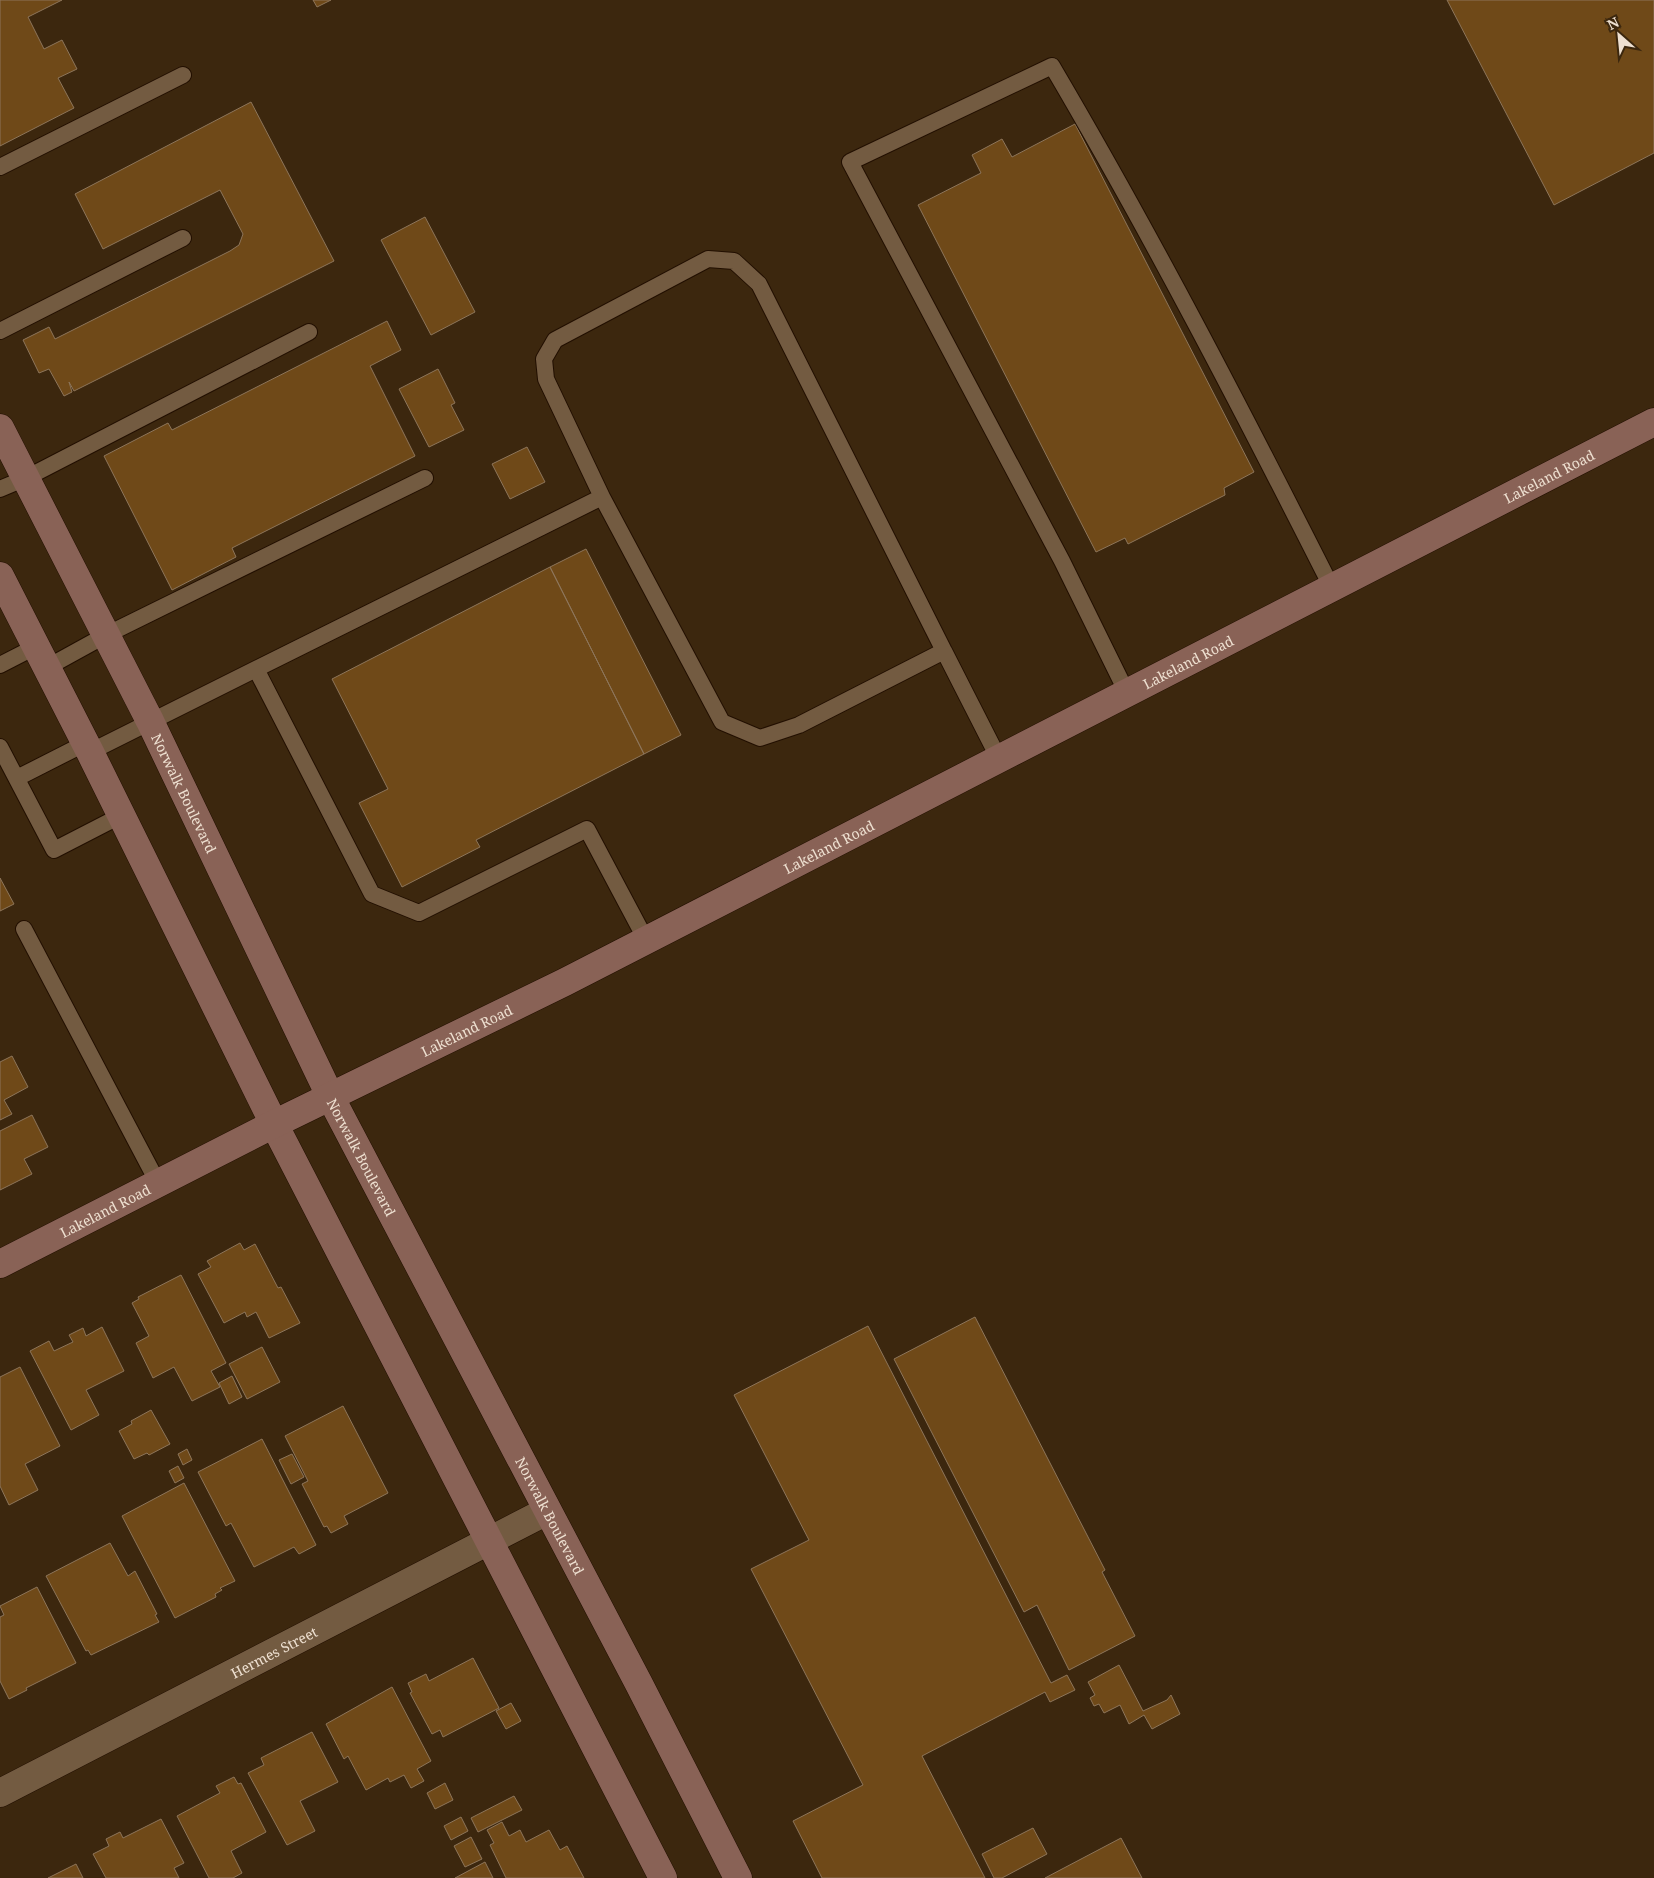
<svg xmlns="http://www.w3.org/2000/svg" width="1654" height="1878" viewBox="0 0 1654 1878" font-family="'Noto Serif',serif">
<style>
.building{fill:#6f4918;stroke:#8d755a}
.lines{fill:none;stroke-linecap:round;stroke-linejoin:round}
.lane-casing{stroke:#220f00;stroke-width:18}
.street-casing{stroke:#220f00;stroke-width:29}
.secondary-casing{stroke:#220f00;stroke-width:29}
.lane{stroke:#735b41;stroke-width:16}
.street{stroke:#735b41;stroke-width:28}
.secondary{stroke:#896256;stroke-width:28}
.labels{text-anchor:middle;dominant-baseline:central;stroke-width:4.5;stroke-linejoin:round;paint-order:stroke}
.street-label{font-size:14px;fill:#eee0d1;stroke:#3c270e}
</style>
<rect width="100%" height="100%" fill="#3c270e"/>
<!-- building -->
<path class="building" d="M0 0H62L28 17 44 49 62 40 77 69 58 78 74 108 0 146Z
M313 0H331L317 7Z
M1447 0H1654V153L1554 205Z
M251 102 334 261 74 391 69 382 72 392 64 396 49 369 39 373 23 340 49 327 55 339 230 251 239 245 243 234 220 190 103 249 75 194Z
M1075 124 1254 472 1224 488 1225 495 1128 544 1125 538 1096 552 918 205 981 173 972 155 1002 139 1012 157Z
M425 217 475 312 431 335 381 240Z
M387 321 401 350 370 366 415 456 232 548 236 557 172 590 104 456 168 423 172 430Z
M438 369 455 403 451 405 464 430 429 447 399 389Z
M527 447 545 482 510 499 492 464Z
M586 549 681 735 644 754 550 567Z
M550 567 644 754 476 840 480 847 402 887 359 803 388 789 332 679Z
M0 878 14 904 0 911Z
M12 1056 28 1087 4 1100 12 1114 0 1120V1062Z
M32 1115 48 1147 24 1159 32 1174 0 1190V1131Z
M240 1243 244 1250 255 1244 278 1288 281 1287 300 1323 269 1338 256 1312 247 1317 245 1312 224 1323 198 1274 211 1267 207 1261Z
M181 1275 226 1363 211 1371 220 1387 192 1401 174 1367 153 1378 136 1343 149 1336 132 1303 139 1299 138 1297Z
M975 1317 1105 1570 1102 1572 1135 1636 1069 1670 1037 1605 1024 1612 894 1359Z
M868 1326 1051 1683 1067 1675 1075 1690 1050 1702 1045 1692 922 1756 985 1878H822L793 1821 863 1785 751 1569 809 1540 734 1395Z
M102 1327 124 1371 86 1390 99 1415 71 1430 30 1351 49 1341 54 1351 73 1342 69 1335 83 1328 86 1336Z
M262 1347 280 1382 247 1399 229 1364Z
M20 1367 60 1446 25 1464 38 1490 9 1505 0 1486V1377Z
M232 1376 242 1397 229 1404 219 1383Z
M343 1406 388 1493 344 1516 348 1524 331 1533 327 1526 324 1527 302 1484 308 1481 285 1436Z
M151 1410 170 1444 149 1455 147 1453 134 1459 119 1431 132 1424 131 1421Z
M262 1439 316 1545 299 1554 294 1547 254 1567 231 1523 226 1526 198 1472Z
M187 1449 192 1460 183 1465 178 1454Z
M292 1454 304 1477 291 1484 279 1460Z
M178 1466 184 1478 175 1483 169 1471Z
M184 1483 235 1581 220 1588 222 1590 215 1594 216 1597 175 1618 122 1516Z
M110 1543 128 1576 135 1571 157 1614 155 1615 159 1622 91 1655 88 1650 86 1651 46 1576Z
M37 1587 76 1663 26 1688 27 1690 9 1699 0 1681V1617L4 1615 0 1606Z
M473 1658 499 1708 443 1737 440 1730 432 1734 410 1693 412 1692 408 1683 426 1674 429 1681Z
M1119 1665 1143 1711 1167 1700 1171 1695 1180 1714 1152 1729 1144 1715 1129 1724 1120 1705 1104 1713 1099 1704 1094 1706 1090 1698 1095 1695 1088 1682Z
M392 1687 431 1761 417 1769 424 1781 411 1788 404 1775 390 1782 388 1778 366 1790 348 1756 344 1759 326 1724Z
M511 1703 521 1721 506 1729 496 1711Z
M312 1732 338 1782 300 1801 315 1831 287 1845 248 1773 264 1765 261 1758Z
M234 1777 238 1784 241 1783 266 1832 231 1851 242 1873 233 1878H209L177 1816 220 1793 216 1786Z
M445 1783 453 1800 435 1809 427 1793Z
M514 1796 522 1810 478 1832 471 1818Z
M461 1817 468 1831 451 1840 444 1826Z
M161 1819 184 1863 174 1868 179 1878H106L93 1854 109 1846 106 1839 120 1832 123 1838Z
M502 1822 509 1836 520 1830 526 1842 549 1830 560 1850 567 1846 584 1878H506L490 1845 494 1843 487 1830Z
M1033 1828 1047 1854 1002 1878H994L982 1854Z
M471 1837 482 1859 465 1867 454 1846Z
M1121 1838 1142 1878H1045Z
M485 1862 493 1878H455Z
M76 1864 83 1878H48Z"/>
<g class="lines">
<defs>
<path id="lane" d="M0 167 183 75
M0 331 183 238
M0 489 26 478 309 332
M602 497 546 379 544 359 555 340 708 259 734 261 759 284 944 651
M0 665 35 647
M46 668 106 635 425 478
M256 669 602 497 722 722 760 738 799 725 944 651 999 759
M1127 693 1062 561 850 162 1052 66C1152 236 1243 412 1332 588
M0 747 54 850 122 815
M90 752 256 669 372 894 419 913 587 829 646 940
M17 778 86 743
M24 929 158 1183"/>
<g id="street">
<path id="s1" d="M0 1793 547 1511"/>
</g>
<g id="secondary">
<path id="s2" d="M0 428 150 721 331 1098 639 1684 738 1878"/>
<path d="M0 576 90 752 274 1124 663 1878"/>
<path id="s3" d="M0 1264 274 1124 565 982 1654 422"/>
</g>
</defs>
<!-- lane casing -->
<use href="#lane" class="lane-casing"/>
<!-- street casing -->
<use href="#street" class="street-casing"/>
<!-- secondary casing -->
<use href="#secondary" class="secondary-casing"/>
<!-- lane -->
<use href="#lane" class="lane"/>
<!-- street -->
<use href="#street" class="street"/>
<!-- secondary -->
<use href="#secondary" class="secondary"/>
</g>
<g class="labels">
<!-- street labels -->
<g class="street-label">
<text stroke="none"><textPath href="#s3" startOffset="1738">Lakeland Road</textPath></text>
<text stroke="none"><textPath href="#s3" startOffset="1332">Lakeland Road</textPath></text>
<text stroke="none"><textPath href="#s2" startOffset="409">Norwalk Boulevard</textPath></text>
<text stroke="none"><textPath href="#s3" startOffset="928">Lakeland Road</textPath></text>
<text stroke="none"><textPath href="#s3" startOffset="522">Lakeland Road</textPath></text>
<text stroke="none"><textPath href="#s2" startOffset="814">Norwalk Boulevard</textPath></text>
<text stroke="none"><textPath href="#s3" startOffset="118">Lakeland Road</textPath></text>
<text stroke="none"><textPath href="#s2" startOffset="1219">Norwalk Boulevard</textPath></text>
<text stroke="none"><textPath href="#s1" startOffset="308">Hermes Street</textPath></text>
</g>
</g>
<!-- north arrow -->
<g transform="translate(1619 35) rotate(333)" stroke="#3c270e" stroke-width="4" paint-order="stroke">
<path d="M0-4L9 19L0 12L-9 19Z" fill="#eee0d1"/>
<text y="-8" font-size="14" font-weight="bold" text-anchor="middle" fill="#eee0d1">N</text>
</g>
</svg>
